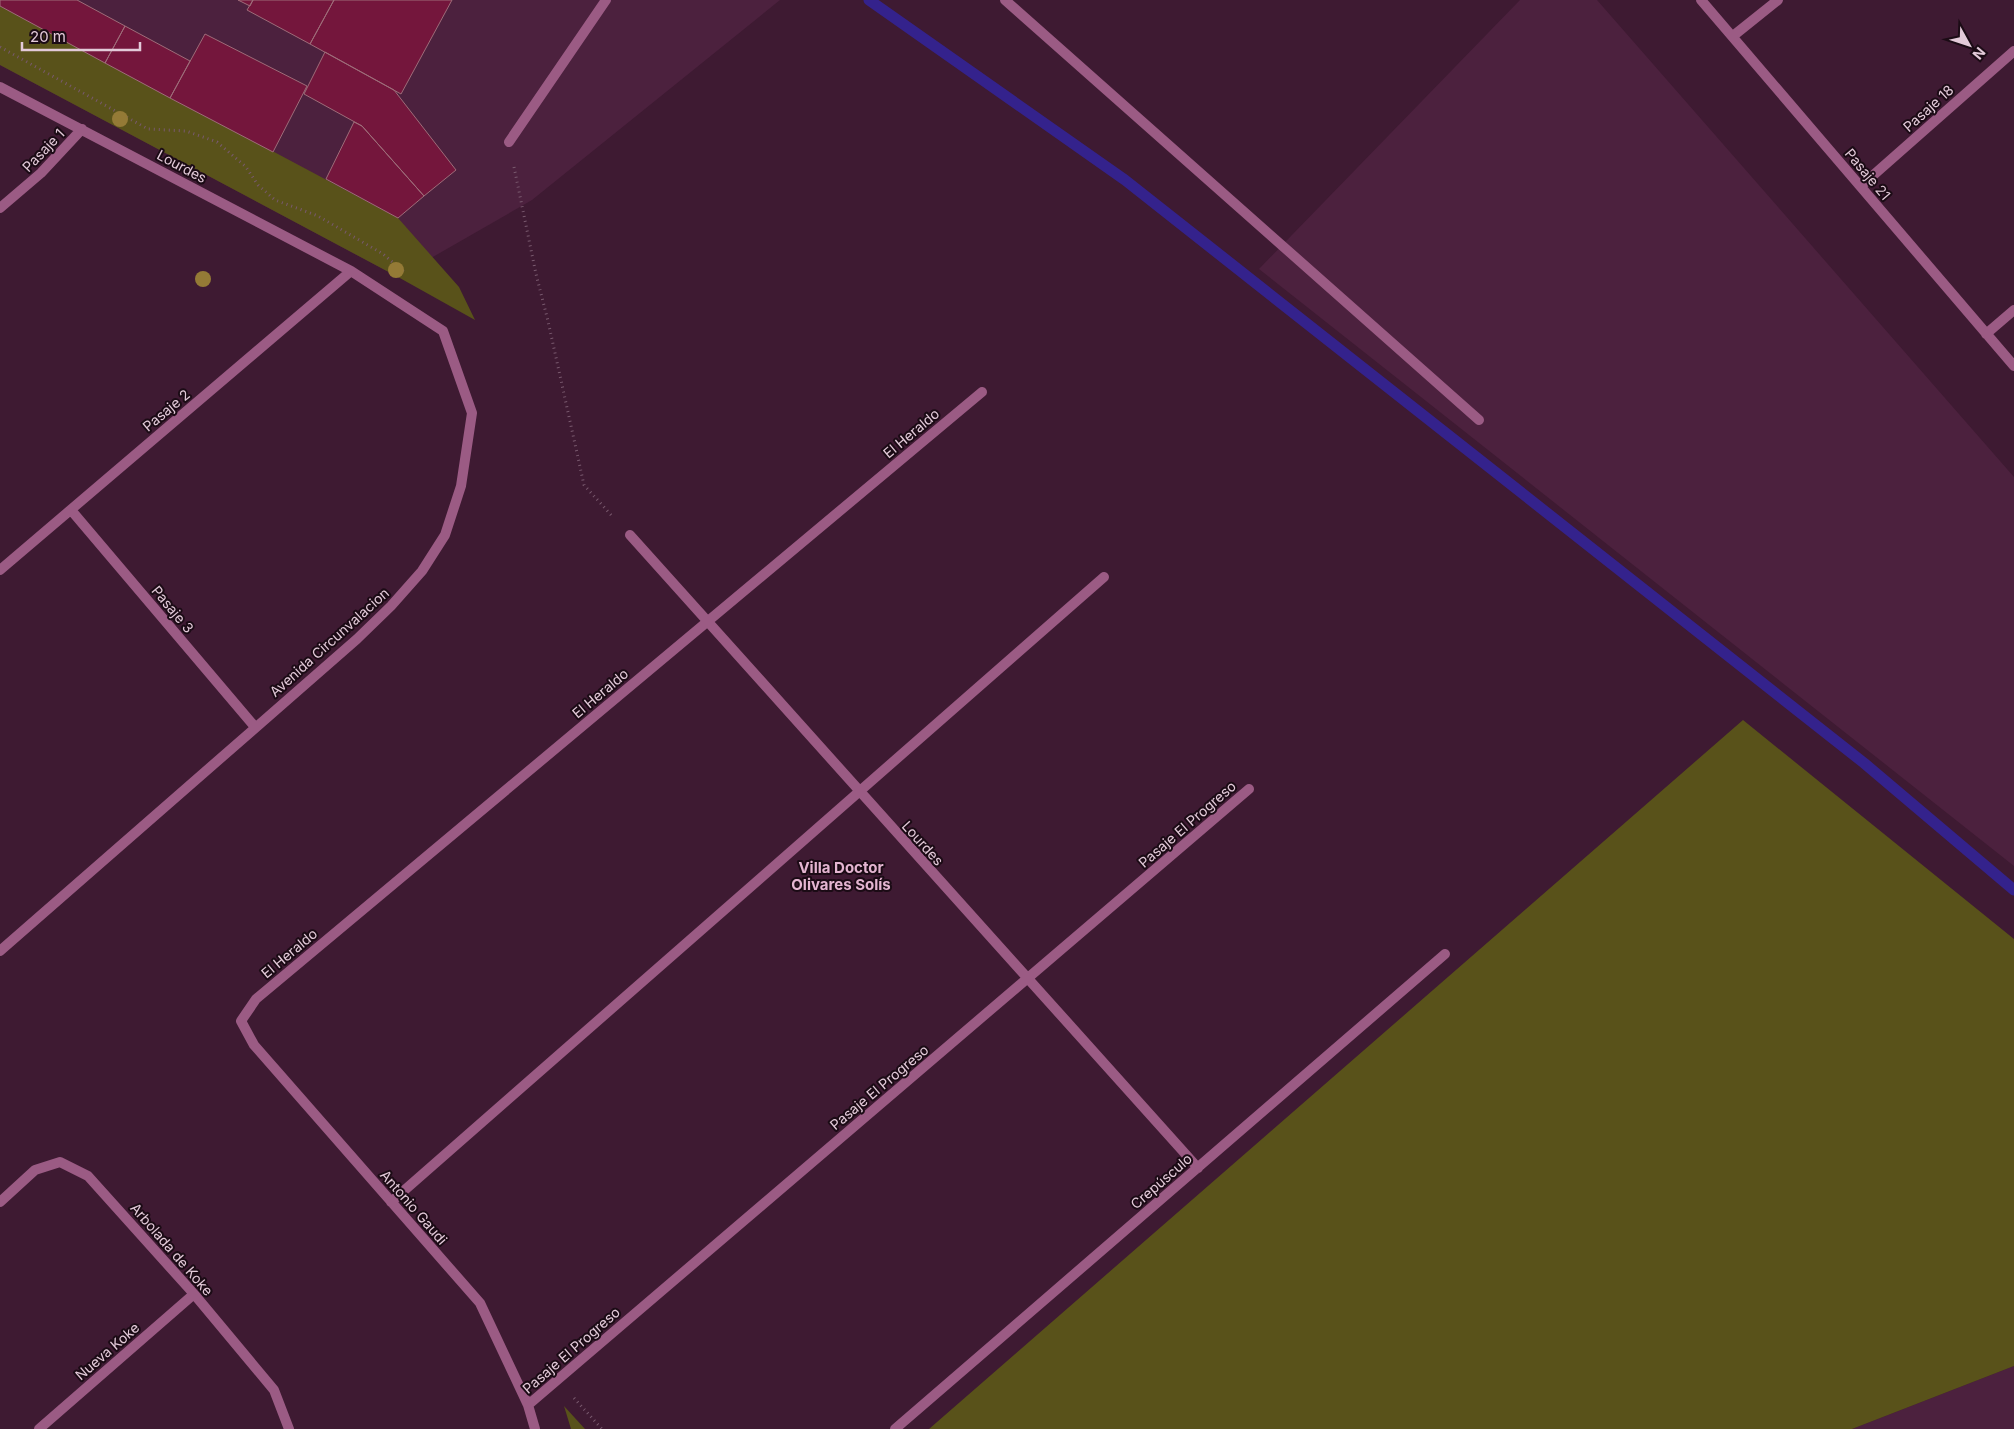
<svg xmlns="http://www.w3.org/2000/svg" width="2014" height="1429" viewBox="0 0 2014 1429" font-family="Inter,sans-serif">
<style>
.built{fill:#4c213e}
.green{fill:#59521a}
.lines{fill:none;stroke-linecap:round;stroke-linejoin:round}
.stream{stroke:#34228c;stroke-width:11}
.building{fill:#74163c;stroke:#9e6c79}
.path{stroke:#79596e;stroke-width:3;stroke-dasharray:1 4;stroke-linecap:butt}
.lane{stroke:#9b5b84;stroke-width:10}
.street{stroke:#9b5b84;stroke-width:10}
.tree{fill:#947a36}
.labels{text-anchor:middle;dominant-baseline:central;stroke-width:4;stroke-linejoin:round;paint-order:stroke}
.street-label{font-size:14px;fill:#e3cad9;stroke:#1b0b15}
.neighbourhood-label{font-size:15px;font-weight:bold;fill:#e4b5d1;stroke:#1b0b15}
</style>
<rect width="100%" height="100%" fill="#3e1a32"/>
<!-- built -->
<path class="built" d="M0 0H780L532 200 398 277 0 65Z
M1520 0H1597L2014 477V866L1259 269Z
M2014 1366V1429H1852Z"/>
<!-- green -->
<path class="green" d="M0 6 398 218 459 287 475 320 398 277 0 65Z
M1743 720 2014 939V1366L1852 1429H929Z
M564 1406 585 1429H571Z"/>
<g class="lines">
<!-- stream -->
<path class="stream" d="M869 0 1125 180 1864 763 2014 890"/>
</g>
<!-- building -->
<path class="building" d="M0 0H77L125 26 105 63 0 6Z
M238 0H253L250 6Z
M253 0H334L310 44 247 10Z
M334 0H452L401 94 310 44Z
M125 26 190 61 170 98 105 63Z
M205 34 307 86 273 152 170 98Z
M325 52 394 90 456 170 424 196 362 126 304 94Z
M354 122 362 126 424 196 398 218 326 179Z"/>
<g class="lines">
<!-- path -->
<path class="path" d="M0 47 148 129 186 131 217 142 246 167 258 185 275 200 318 216 383 254 405 273
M514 167 536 274 548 321 584 485 613 517
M574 1398 602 1429"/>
<!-- lane -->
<path class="lane" d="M1005 0 1479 420
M509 142 606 0"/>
<!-- street -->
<path class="street" d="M1701 0 2014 366
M1733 36 1778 0
M0 87 351 271 443 331 472 413 461 486 445 535 422 571 391 606 357 639 0 951
M1861 186 2014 51
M0 208 41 173 82 129
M1986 334 2014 310
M71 510 255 727
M630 535 1198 1168
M0 570 351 271
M0 1202 35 1170 60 1162 88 1176 194 1294 274 1390 289 1429
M391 1202 1104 577
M528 1405 1249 789
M39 1429 194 1294
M535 1429 528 1405 480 1303 254 1045 241 1021 256 999 982 392
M895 1429 1445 954"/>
</g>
<!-- trees -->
<g class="tree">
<circle cx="120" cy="119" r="8"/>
<circle cx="396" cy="270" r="8"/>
<circle cx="203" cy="279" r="8"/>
</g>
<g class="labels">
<!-- street labels -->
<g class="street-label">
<text transform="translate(1928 108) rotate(-42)">Pasaje 18</text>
<text transform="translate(43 150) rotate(-46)">Pasaje 1</text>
<text transform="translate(182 166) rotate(28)">Lourdes</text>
<text transform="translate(1868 174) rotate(50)">Pasaje 21</text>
<text transform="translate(166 410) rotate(-40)">Pasaje 2</text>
<text transform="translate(911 433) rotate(-40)">El Heraldo</text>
<text transform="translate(173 609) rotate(50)">Pasaje 3</text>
<text transform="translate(329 642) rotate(-42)">Avenida Circunvalacion</text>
<text transform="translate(600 693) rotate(-40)">El Heraldo</text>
<text transform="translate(1187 824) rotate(-41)">Pasaje El Progreso</text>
<text transform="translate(923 843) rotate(48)">Lourdes</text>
<text transform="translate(289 953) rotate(-40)">El Heraldo</text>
<text transform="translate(879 1087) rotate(-40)">Pasaje El Progreso</text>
<text transform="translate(1161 1181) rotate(-41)">Crepúsculo</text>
<text transform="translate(414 1207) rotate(49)">Antonio Gaudi</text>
<text transform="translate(172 1249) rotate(49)">Arbolada de Koke</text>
<text transform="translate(571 1350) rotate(-41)">Pasaje El Progreso</text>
<text transform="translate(107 1351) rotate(-41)">Nueva Koke</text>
</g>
<!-- neighbourhood labels -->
<g class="neighbourhood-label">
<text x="841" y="867">Villa Doctor<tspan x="841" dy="17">Olivares Solís</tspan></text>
</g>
</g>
<!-- north arrow -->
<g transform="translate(1969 45) rotate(130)" stroke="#1b0b15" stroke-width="4" paint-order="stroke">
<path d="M0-4L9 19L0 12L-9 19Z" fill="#e3cad9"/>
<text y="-8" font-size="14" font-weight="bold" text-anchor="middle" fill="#e3cad9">N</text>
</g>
<!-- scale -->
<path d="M22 42v8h118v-8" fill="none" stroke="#e3cad9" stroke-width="2.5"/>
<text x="30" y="42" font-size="15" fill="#e3cad9" stroke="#1b0b15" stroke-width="4" paint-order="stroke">20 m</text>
</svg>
